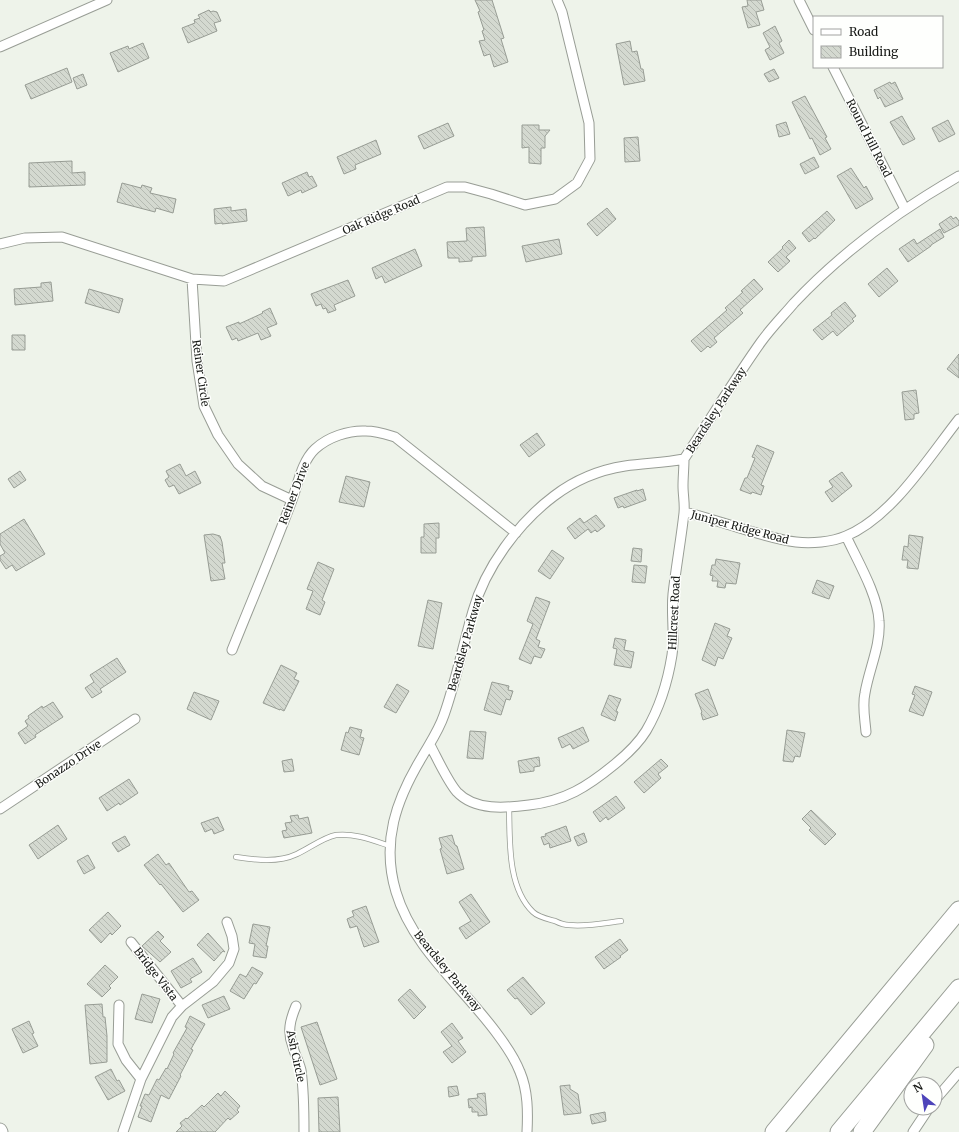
<svg xmlns="http://www.w3.org/2000/svg" width="959" height="1132" viewBox="0 0 959 1132" font-family="Merriweather,serif">
<style>
.building{fill:url(#building-back-hatch);stroke:#979c94}
.lines{fill:none;stroke-linecap:round;stroke-linejoin:round}
.lane-casing{stroke:#989d95;stroke-width:6}
.street-casing{stroke:#989d95;stroke-width:11}
.secondary-casing{stroke:#989d95;stroke-width:15}
.highway-casing{stroke:#989d95;stroke-width:19}
.lane{stroke:#fff;stroke-width:4.5}
.street{stroke:#fff;stroke-width:9}
.secondary{stroke:#fff;stroke-width:13}
.highway{stroke:#fff;stroke-width:17}
.labels{text-anchor:middle;dominant-baseline:central;stroke-width:3;stroke-linejoin:round;paint-order:stroke}
.street-label{font-size:11px;fill:#171916;stroke:#fefffd}
</style>
<defs>
<pattern id="building-back-hatch" width="6" height="6" patternUnits="userSpaceOnUse"><rect width="6" height="6" fill="#d4d9d0"/><path d="M-1 5l2 2M0 0l6 6M5-1l2 2" fill="none" stroke="#b5bab2"/></pattern>
</defs>
<rect width="100%" height="100%" fill="#eef3ea"/>
<!-- building -->
<path class="building" d="M475 0H492L504 38 501 39 508 62 494 67 490 54 484 56 479 41 485 40 482 31 484 30 478 12 480 11Z
M747 0H761L764 10 756 12 760 25 748 28 742 7 748 6Z
M209 10 211 12 213 11 217 12 221 21 214 23 217 31 188 43 182 28 195 23 194 20 200 18 198 15Z
M775 26 782 41 779 43 784 53 770 60 765 50 770 47 763 33Z
M630 41 632 52 637 51 641 69H643L645 81 624 85 616 44Z
M143 43 149 58 118 72 110 53 128 46 129 49Z
M67 68 72 82 31 99 25 85Z
M774 69 779 78 769 82 764 74Z
M83 74 87 85 77 89 73 78Z
M890 82 891 84 895 82 903 99 885 107 880 97 878 99 874 90Z
M805 96 827 137 825 138 831 149 820 155 812 138 810 139 792 102Z
M902 116 915 139 903 145 890 122Z
M948 120 955 134 939 142 932 128Z
M786 122 790 134 779 137 776 125Z
M448 123 454 136 424 149 418 136Z
M522 125H539V130H550L545 136V148H541V164L529 163V147L522 148Z
M638 137 640 161 625 162 624 138Z
M376 140 381 154 355 165 356 169 344 174 337 157Z
M814 157 819 167 805 174 800 164Z
M72 161V173L85 172V185L29 187V163Z
M851 168 864 188 866 186 873 199 856 209 837 176Z
M307 172 309 177 312 176 317 186 302 193 301 190 288 196 282 183Z
M122 183 141 188 142 185 152 188 150 193 176 199 173 213 156 208 155 212 117 202Z
M231 207V211L246 209 247 221 222 224V223L215 224 214 209Z
M607 208 616 219 597 236 587 224Z
M827 211 835 220 815 239 814 238 809 242 802 233Z
M951 216 953 219 956 217 959 221V225L944 233 939 224Z
M484 227 486 256 472 257V261L459 262V258H448L447 242 467 241 466 228Z
M940 229 944 237 931 245V246L908 262 899 249 914 239 917 244Z
M559 239 562 254 526 262 522 246Z
M789 240 796 248 786 257 790 261 778 272 768 262 783 248 782 247Z
M415 249 422 266 385 283 382 276 376 279 372 268Z
M887 268 898 281 879 297 868 284Z
M754 279 763 289 740 310 743 313 714 338 717 342 710 348 708 346 701 352 691 341 727 310 725 308 743 292 741 291Z
M348 280 355 296 334 305 336 310 328 313 326 308 323 309 321 304 316 306 311 294Z
M51 282 53 301 15 305 14 289 41 287V283Z
M89 289 123 299 119 313 85 303Z
M845 302 856 316 852 319 854 321 837 336 833 331 822 340 813 330 832 315 831 313Z
M270 308 277 324 267 328 271 336 261 340 258 333 238 341 237 338 232 340 226 327 239 322V324L263 313 262 312Z
M12 335H25V350H12Z
M959 354V378L947 369Z
M916 390 919 413 914 414V419L905 420 902 392Z
M537 433 545 445 529 457 520 445Z
M757 445 774 452 761 485 764 486 761 495 752 492 751 494 740 490 745 478H747L755 458 752 457Z
M180 464 186 476 195 471 201 483 179 494 174 485 169 487 165 480 169 477 166 471Z
M20 471 26 480 14 488 8 479Z
M842 472 852 486 832 502 825 492 833 487 829 481Z
M346 476 370 482 364 507 339 502Z
M643 489 646 500 624 508 623 506 618 508 614 498 637 490V491Z
M596 515 605 526 597 532 595 530 591 533 588 529 575 539 567 528 580 518 584 523Z
M24 519 45 554 16 571 12 565 6 569 0 560V556L5 553 0 544V534Z
M439 523V538H436V553H421V537H424V524Z
M213 534 220 536 222 542 225 563H222L225 579 211 581 204 535Z
M909 535 923 537 918 569 907 568 908 560H902L904 546 908 547Z
M633 548 642 549 641 562 631 561Z
M552 550 564 558 550 579 538 571Z
M716 559 740 563 736 584 726 583 725 588 717 587 718 581H712L713 576 710 575 712 565H715Z
M318 562 334 569 322 600 325 602 320 615 306 609 313 591 307 589Z
M634 565 647 566 645 583 632 582Z
M817 580 834 586 829 599 812 593Z
M536 597 550 602 536 639 540 641 538 647 545 649 541 658 534 656 531 664 519 659 533 624 527 621Z
M428 600 442 603 433 649 418 646Z
M715 623 730 629 727 636 732 638 723 659 718 657 715 666 702 660Z
M615 638 626 640 624 650 634 652 631 668 614 665 617 649 613 648Z
M117 658 126 672 100 689 102 692 92 698 85 688 94 682 90 675Z
M281 665 297 673 294 679 299 681 284 711 280 709V710L263 703Z
M492 682 509 686 508 690 513 691 510 700 506 699 501 715 484 710Z
M397 684 409 691 396 713 384 707Z
M915 686 932 692 923 716 909 711 915 695 912 694Z
M708 689 718 715 703 720 701 713 702 712 695 694Z
M194 692 219 701 211 720 187 709Z
M609 695 621 699 616 711 618 712 615 721 601 715Z
M53 702 63 717 35 735 36 737 25 744 18 733 28 726 25 721 29 718 28 716 42 706 43 708Z
M350 727 362 730 360 737 364 738 359 755 341 750 346 732 348 733Z
M583 727 589 741 573 749 570 744 562 748 558 738Z
M787 730 805 733 800 757 795 756 793 762 783 761Z
M470 731 486 732 483 759 467 758Z
M539 757 540 766 534 767V771L520 773 518 761Z
M292 759 294 771 284 772 282 761Z
M661 759 668 766 658 774 661 778 644 793 634 782Z
M129 779 138 793 120 805 119 803 107 811 99 798Z
M616 796 625 808 608 820 606 817 600 822 593 812Z
M811 810 836 834 825 845 809 830 811 828 802 819Z
M298 815 299 819 308 817 312 833 284 838 282 831 287 830 285 823 292 822 290 816Z
M218 817 224 830 214 834 212 829 205 832 201 823Z
M58 825 67 839 38 859 29 845Z
M566 826 571 841 550 848 549 843 544 845 541 837 546 836 545 834Z
M584 833 587 842 578 846 574 837Z
M452 835 455 845 457 846 464 869 447 874 440 849 442 848 439 838Z
M125 836 130 845 118 852 112 843Z
M158 854 166 865 169 863 189 892 192 891 199 900 183 912 161 884 160 885 144 865Z
M88 855 95 868 84 874 77 861Z
M471 894 490 922 466 939 459 928 471 921 459 902Z
M366 906 379 942 364 947 357 926 350 928 347 919 354 916 352 911Z
M108 912 121 926 112 935 110 933 101 943 89 930Z
M253 924 270 927 266 946H268L266 958 253 956 255 944 249 943Z
M158 931 164 937 160 941 171 952 160 962 142 946Z
M208 933 225 952 223 951 214 961 197 945Z
M620 939 628 950 620 956 621 957 604 969 595 957Z
M193 958 202 972 190 979 192 982 181 988 171 971Z
M105 965 118 977 109 986 111 988 102 997 87 984Z
M252 967 263 973 256 984 254 983 244 999 230 991 240 974 246 977Z
M523 977 545 1003 531 1015 517 998 515 999 507 990Z
M410 989 426 1007 414 1019 398 1000Z
M142 994 160 999 152 1023 135 1019Z
M224 996 230 1009 208 1018 202 1005Z
M102 1004 103 1017H105L107 1036V1062L90 1064 85 1005Z
M190 1016 205 1024 191 1049 193 1050 180 1075 181 1076 169 1099 161 1095 151 1122 138 1117 142 1106H140L145 1094 149 1095 157 1079 159 1080 166 1068 167 1069 174 1054 173 1053 187 1028 185 1027Z
M29 1021 34 1033 32 1034 38 1046 23 1053 12 1029Z
M317 1022 337 1079 320 1085 301 1027Z
M452 1023 463 1038 458 1041 466 1052 452 1063 443 1052 452 1046 441 1032Z
M111 1069 117 1081 119 1080 125 1091 108 1100 95 1077Z
M570 1085V1089L578 1094 581 1113 564 1115 560 1086Z
M457 1086 459 1095 449 1097 448 1087Z
M225 1091 240 1106 237 1110 239 1112 230 1120 228 1118 215 1132H176L182 1126 180 1123 186 1118 187 1119 202 1105 204 1107 218 1093 221 1096Z
M485 1093 487 1115 478 1116V1112H472V1107L469 1108 468 1099 478 1098 477 1094Z
M338 1097 340 1132H319L318 1098Z
M605 1112 606 1121 592 1124 590 1115Z"/>
<g class="lines">
<defs>
<path id="lane" d="M509 807C510 840 507 887 533 912 538 917 548 919 555 921 559 923 565 925 569 925 586 927 605 923 621 921
M236 857C256 860 278 863 297 854 308 849 324 837 336 835 355 833 372 840 390 846"/>
<path id="street" d="M799 0 814 30
M0 47 107 0
M833 67 905 209
M0 244 25 238 62 237 192 279 224 281 447 187H465L491 194 525 205 555 199 577 183 590 159 589 123 562 12 557 0
M192 279 197 361 204 406 218 435 238 464 262 486 292 500
M685 512C704 517 723 523 743 529 760 534 778 540 796 542 811 544 832 542 846 536 892 517 929 457 959 419
M846 536C857 560 878 595 879 621 881 645 869 669 865 693 862 706 865 719 866 732
M232 650C252 600 273 551 292 500 298 484 302 461 315 449 328 437 349 430 366 431 376 431 385 434 395 437L516 533
M430 745C437 758 448 782 457 792 475 811 506 808 529 805 565 801 587 787 615 764 626 755 638 744 646 731 659 709 668 680 672 655 675 634 671 614 673 594 676 567 681 540 684 513 685 504 683 495 683 486 683 477 684 468 684 459
M0 809 135 719
M131 942 182 1006
M119 1005 118 1044 126 1060 141 1079
M296 1006C290 1020 287 1032 293 1047 295 1055 299 1062 301 1070 304 1091 304 1112 304 1132
M935 1100 959 1072
M123 1132 141 1079 172 1017 182 1006 213 982 229 963 234 949 232 936 227 922
M527 1132C528 1112 528 1091 520 1072 515 1059 507 1047 498 1035 465 989 413 949 396 892 381 842 396 800 422 757 430 743 439 730 444 715 456 681 463 645 473 611 485 568 518 523 554 496 575 480 599 470 625 466 645 463 664 463 684 459 710 420 734 380 761 342 771 328 783 316 794 303 842 252 898 211 959 176
M913 1132 929 1108"/>
<path id="secondary" d="M0 1130 1 1132"/>
<path id="highway" d="M774 1132 959 910
M839 1132 959 988
M862 1132 925 1045"/>
</defs>
<!-- lane casing -->
<use href="#lane" class="lane-casing"/>
<!-- street casing -->
<use href="#street" class="street-casing"/>
<!-- secondary casing -->
<use href="#secondary" class="secondary-casing"/>
<!-- highway casing -->
<use href="#highway" class="highway-casing"/>
<!-- lane -->
<use href="#lane" class="lane"/>
<!-- street -->
<use href="#street" class="street"/>
<!-- secondary -->
<use href="#secondary" class="secondary"/>
<!-- highway -->
<use href="#highway" class="highway"/>
</g>
<g class="labels">
<!-- street labels -->
<g class="street-label">
<text transform="translate(869 138) rotate(63)">Round Hill Road</text>
<text transform="translate(381 215) rotate(-23)">Oak Ridge Road</text>
<text transform="translate(201 373) rotate(82)">Reiner Circle</text>
<text transform="translate(716 410) rotate(-57)">Beardsley Parkway</text>
<text transform="translate(294 493) rotate(-69)">Reiner Drive</text>
<text transform="translate(740 527) rotate(15)">Juniper Ridge Road</text>
<text transform="translate(674 613) rotate(-87)">Hillcrest Road</text>
<text transform="translate(465 643) rotate(-74)">Beardsley Parkway</text>
<text transform="translate(68 764) rotate(-34)">Bonazzo Drive</text>
<text transform="translate(448 971) rotate(51)">Beardsley Parkway</text>
<text transform="translate(156 974) rotate(52)">Bridge Vista</text>
<text transform="translate(296 1056) rotate(78)">Ash Circle</text>
</g>
</g>
<!-- legend -->
<rect x="813" y="16" width="130" height="52" fill="#fefffd" stroke="#a2a3a1"/>
<rect x="821" y="29" width="20" height="6" fill="#ffffff" stroke="#a2a3a1"/>
<text x="849" y="36" font-size="12" fill="#171916">Road</text>
<rect x="821" y="46" width="20" height="12" fill="url(#building-back-hatch)" stroke="#a2a3a1"/>
<text x="849" y="56" font-size="12" fill="#171916">Building</text>
<!-- north arrow -->
<g transform="translate(923 1096) rotate(330)"><circle r="19" fill="#fefffd" stroke="#a2a3a1"/>
<path d="M0-3L7 15L0 10L-7 15Z" fill="#4d44ba"/>
<text y="-6" font-size="11" font-weight="bold" text-anchor="middle" fill="#171916">N</text>
</g>
</svg>
